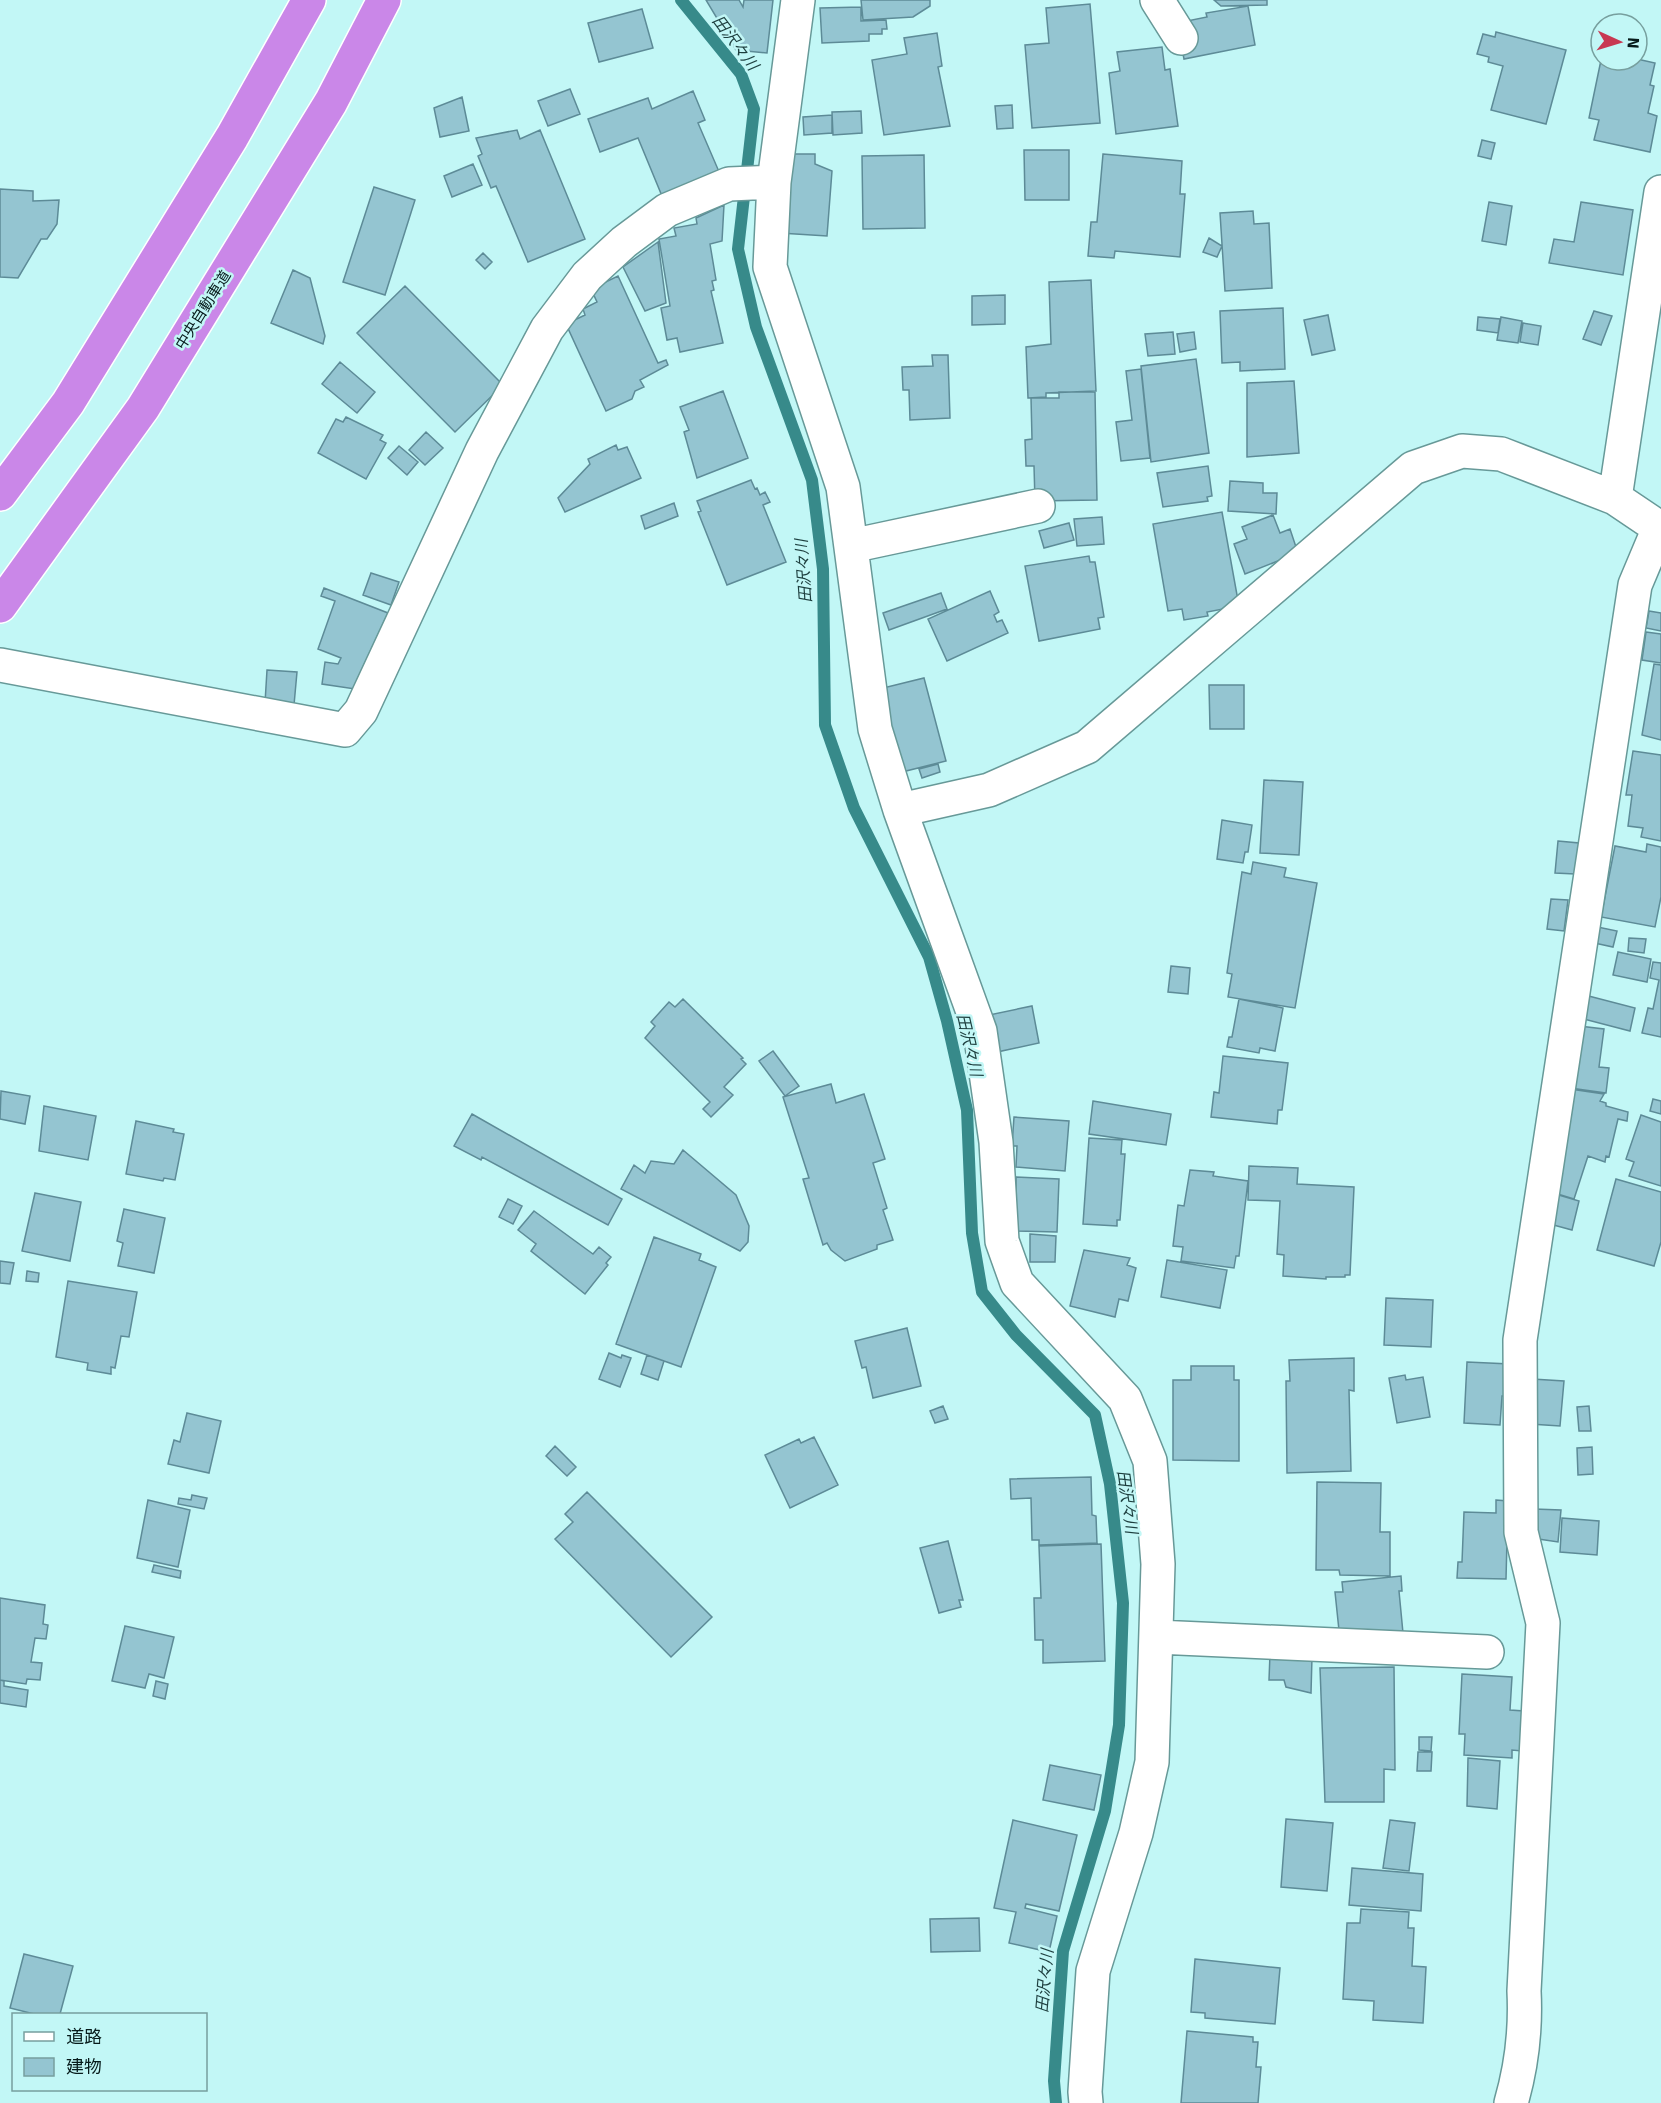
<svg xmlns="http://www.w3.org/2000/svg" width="1661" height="2103" viewBox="0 0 1661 2103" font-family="Signika,'Noto Sans JP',sans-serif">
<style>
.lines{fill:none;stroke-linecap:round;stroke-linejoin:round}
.stream{stroke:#378a8a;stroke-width:12}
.building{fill:#94c5d1;stroke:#5d8b97;stroke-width:1.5}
.minor-casing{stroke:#679998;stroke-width:36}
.highway-casing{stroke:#fff;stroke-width:36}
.minor{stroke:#fff;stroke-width:33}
.highway{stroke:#ca87e8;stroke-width:33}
.labels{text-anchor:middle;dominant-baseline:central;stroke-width:5;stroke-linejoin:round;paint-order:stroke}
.street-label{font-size:15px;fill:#071b1b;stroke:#c2f7f6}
.water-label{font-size:16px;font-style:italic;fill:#1e3f3f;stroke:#c2f7f6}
</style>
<rect width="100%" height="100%" fill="#c2f7f6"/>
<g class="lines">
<!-- stream -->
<path class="stream" d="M681 0 741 74 754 109 738 249 756 327 812 480 823 569 825 725 854 808 929 957 947 1021 967 1110 972 1233 982 1292 1016 1335 1095 1415 1110 1484 1123 1603 1119 1725 1105 1811 1063 1951 1054 2081 1056 2103"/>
</g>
<!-- building -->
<path class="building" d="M706 0H739L743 7 744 0H773L767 53 736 50Z
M861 0H930V6L913 17 863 20Z
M1214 0H1267V5L1221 6Z
M1090 4 1100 123 1032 128 1025 45 1049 43 1046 8Z
M1248 6 1255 45 1184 59 1177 23 1207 17 1206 13Z
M861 7V21L886 20 887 29H882V34H869V41L822 43 820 8Z
M642 9 653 48 599 62 588 23Z
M1496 32 1566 50 1546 124 1491 110 1503 66 1488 62 1489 57 1477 54 1483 34 1495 37Z
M937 33 942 66 938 67 950 126 884 135 872 60 907 54 904 38Z
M1162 47 1165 70 1170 69 1178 126 1116 134 1109 73 1120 71 1117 52Z
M1637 59 1655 63 1650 85 1654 86 1648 113 1657 116 1650 152 1594 140 1599 120 1589 118 1601 60Z
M570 89 580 114 548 126 538 101Z
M693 91 705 120 698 123 720 174 662 196 638 138 600 152 588 119 648 98 652 109Z
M462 97 469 131 440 137 434 108Z
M1012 105 1013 128 997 129 995 106Z
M861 111 862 133 833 135 832 112Z
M832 115V133L804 135 803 117Z
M517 130 520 139 540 130 585 239 528 262 496 186 491 188 478 156 482 154 476 138Z
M1482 140 1495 143 1491 159 1478 156Z
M1024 150H1069V200H1025Z
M789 154H815V164L832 171 827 236 780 233Z
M1103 154 1182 161 1180 194H1185L1180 257 1115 251 1114 258 1088 256 1091 222H1097Z
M924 155 925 228 863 229 862 156Z
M473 164 482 185 452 197 444 176Z
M374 187 415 200 385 295 343 282Z
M0 189 33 191V201L59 200 57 224 47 239H41L18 278 0 277Z
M1489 202 1512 206 1506 245 1482 241Z
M1581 202 1633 210 1623 275 1549 263 1554 239 1574 242Z
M724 205 722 241 710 244 716 280 712 281 714 290 711 291 723 343 680 352 677 338 667 340 661 308 670 306 659 239 676 236 674 228 697 224 696 218Z
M1253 211 1254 224 1269 223 1272 288 1225 291 1220 213Z
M1209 238 1222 246 1217 257 1203 252Z
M658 242 666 303 645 311 623 267Z
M483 253 492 262 485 269 476 260Z
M293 270 310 278 325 336 323 344 271 323Z
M618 276 658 363 666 360 668 365 640 380 644 387 635 391 632 399 606 411 566 324 585 315 583 309 597 302 591 289Z
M1091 280 1096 391 1046 393V397L1028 398 1026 347 1051 344 1049 282Z
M405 286 503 385 455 432 357 333Z
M1005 295V324L972 325V296Z
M1283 308 1285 369 1240 371V362L1222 363 1220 311Z
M1594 311 1612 316 1601 345 1583 339Z
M1328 315 1335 350 1312 355 1304 320Z
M1478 317 1500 319 1498 333 1477 330Z
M1501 317 1522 321 1518 343 1497 340Z
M1523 323 1541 326 1538 345 1520 342Z
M1173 332 1175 354 1148 356 1145 334Z
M1194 332 1196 349 1180 352 1177 334Z
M932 355H948L950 418 910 420 909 390H903L902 367 933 366Z
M1196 359 1209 453 1151 462 1141 366Z
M340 362 375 392 357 413 322 384Z
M1141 369 1150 458 1121 461 1116 422 1132 420 1126 371Z
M1294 381 1299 453 1247 457V383Z
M723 391 748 458 697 478 684 432 689 430 680 407Z
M1059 392H1095L1097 500 1035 501 1034 466H1026L1025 440 1032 439 1031 398H1059Z
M346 417 383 435 380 440 386 443 366 479 318 453 336 419 343 422Z
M426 432 443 448 425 465 409 450Z
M616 445 618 450 627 447 641 478 565 512 558 498 590 464 588 459Z
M399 446 418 462 407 475 388 458Z
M1208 466 1212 496 1207 497 1208 501 1163 507 1157 473Z
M751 480 755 489 757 488 760 495 765 492 770 502 763 505 786 562 727 585 698 512 701 511 697 501Z
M1230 481 1263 483V493H1277L1276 514 1228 511Z
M674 503 678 516 645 529 641 516Z
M1222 512 1239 606 1207 612 1208 616 1184 620 1182 609 1168 611 1153 524Z
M1273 515 1280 533 1290 529 1298 553 1245 574 1234 544 1247 539 1242 527Z
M1102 517 1104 544 1077 546 1074 519Z
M1069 523 1074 540 1044 548 1039 531Z
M1089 556 1090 562H1095L1104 617 1098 618 1100 629 1039 641 1025 566Z
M371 573 399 582 391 605 363 595Z
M324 588 388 613 357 680 355 689 322 684 325 662 338 664 341 658 318 649 335 601 321 596Z
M990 591 999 612 994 615 997 622 1002 620 1008 633 947 661 928 619Z
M941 593 947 609 889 630 883 613Z
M1649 611 1661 613V631L1646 628Z
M1646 632 1661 634V663L1642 660Z
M1654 664 1661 665V740L1642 735Z
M267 670 297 672 294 705 265 703Z
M924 678 946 761 898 773 879 689Z
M1209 685H1244V729H1210Z
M1633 751 1661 755V841L1641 837 1643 828 1628 826 1632 795H1626Z
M938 764 940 772 922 778 919 769Z
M1264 780 1303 782 1299 855 1260 853Z
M1222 820 1252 825 1248 852H1245L1243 863 1217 859Z
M1558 841 1579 843 1575 874 1555 873Z
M1647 844 1661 847V897L1655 927 1601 917 1615 846 1646 852Z
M1253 862 1286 868 1284 877 1317 883 1295 1008 1228 997 1232 974 1227 973 1242 872 1251 874Z
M1551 899 1568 900 1564 931 1547 929Z
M1588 925 1617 931 1613 947 1585 941Z
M1629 938 1646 939 1644 953 1628 951Z
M1618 952 1651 959 1647 982 1613 975Z
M1653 962 1661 963V1037L1642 1033 1648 1008 1653 1009 1659 980 1650 978Z
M1171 966 1190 968 1188 994 1168 992Z
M1581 994 1635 1008 1630 1031 1576 1017Z
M683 999 743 1058 741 1059 746 1064 724 1087 733 1095 711 1117 703 1109 710 1102 645 1038 655 1026 651 1022 669 1002 675 1007Z
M1239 999 1283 1008 1275 1051 1260 1048 1259 1053 1227 1047 1229 1037H1232Z
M1032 1006 1039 1043 997 1052 989 1015Z
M1579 1026 1604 1029 1599 1067 1609 1068 1606 1093 1570 1088Z
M773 1051 799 1086 785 1096 759 1061Z
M1223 1056 1288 1063 1282 1110H1278L1277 1124 1211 1117 1214 1092 1219 1093Z
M831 1084 836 1103 864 1094 885 1159 873 1163 887 1208 883 1210 893 1240 877 1245V1249L845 1261 831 1250 827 1243 823 1245 803 1179 809 1178 783 1097Z
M1570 1089 1604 1094 1600 1101 1606 1103V1106L1628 1112 1627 1121 1618 1119 1609 1157 1606 1156 1605 1162 1588 1156 1574 1199 1551 1192Z
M1 1091 30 1096 25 1124 0 1119Z
M1653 1099 1661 1101V1114L1650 1111Z
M1093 1101 1171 1114 1166 1145 1089 1134Z
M44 1106 96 1116 88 1160 39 1151Z
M472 1114 622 1199 608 1225 482 1157 481 1160 454 1146Z
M1641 1115 1661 1122V1186L1629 1176 1634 1162 1626 1159Z
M1014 1117 1069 1121 1065 1171 1016 1167 1017 1146H1012Z
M136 1121 174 1129 173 1132 184 1134 175 1180 164 1178 163 1181 126 1174Z
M1089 1138 1122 1140 1121 1154H1125L1120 1220H1117V1226L1083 1224Z
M683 1150 736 1195 749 1226 748 1242 740 1251 621 1189 634 1165 645 1173 651 1161 674 1164Z
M1249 1166 1298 1168 1297 1184 1354 1187 1350 1275H1345V1277H1326V1279L1283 1276 1284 1255 1277 1254 1280 1201 1248 1200Z
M1190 1170 1214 1172 1213 1176 1248 1181 1239 1256H1236L1234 1268 1181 1261 1183 1247 1173 1246 1178 1205 1184 1206Z
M1016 1177 1059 1179 1057 1232 1016 1231Z
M1616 1179 1661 1192V1242L1654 1266 1597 1250Z
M35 1193 81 1202 70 1261 22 1251Z
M1552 1193 1579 1201 1572 1230 1546 1223Z
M508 1199 522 1206 513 1224 499 1217Z
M124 1209 165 1218 154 1273 118 1266 123 1243 117 1241Z
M534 1211 593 1254 599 1247 611 1257 606 1263 608 1265 585 1294 531 1251 536 1244 518 1230Z
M1030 1234 1056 1236 1055 1262H1030Z
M654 1237 701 1254 699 1260 716 1267 681 1367 616 1344Z
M1084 1250 1130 1258 1127 1265 1136 1268 1128 1301 1119 1299 1115 1317 1070 1306Z
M1167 1260 1227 1270 1220 1308 1161 1297Z
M0 1261 14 1263 10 1284 0 1283Z
M27 1271 39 1273 38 1282 26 1281Z
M68 1281 137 1292 129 1337 121 1336 115 1368 111 1367V1374L87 1370 88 1363 56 1357Z
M1386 1298 1433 1300 1431 1347 1384 1345Z
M907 1328 921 1386 873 1398 866 1367 862 1368 855 1341Z
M609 1353 621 1358 622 1355 631 1358 620 1387 599 1379Z
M647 1355 664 1361 658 1380 641 1374Z
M1354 1358V1391L1349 1390 1351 1471 1287 1473 1286 1381H1290L1289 1360Z
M1467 1362 1510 1364 1508 1396H1502L1500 1425 1464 1423Z
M1191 1366H1234V1380H1239V1461L1173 1460V1380H1191Z
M1405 1375 1406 1380 1423 1377 1430 1417 1397 1423 1389 1378Z
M1532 1379 1564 1381 1560 1426 1530 1424Z
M943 1406 948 1419 935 1423 930 1411Z
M1589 1406 1591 1431H1579L1577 1407Z
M187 1413 221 1421 209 1473 168 1464 174 1440 180 1442Z
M814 1437 838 1485 790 1508 765 1455 799 1439 801 1443Z
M555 1446 576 1467 567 1476 546 1456Z
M1592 1447 1593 1474 1578 1475 1577 1448Z
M1091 1477 1092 1515 1096 1516 1097 1543 1039 1545V1540H1032L1031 1498 1011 1499 1010 1479Z
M1317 1482 1381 1483 1380 1532H1390V1576L1340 1575 1339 1570H1316Z
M587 1492 712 1617 671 1657 555 1539 573 1522 565 1514Z
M192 1495 207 1498 204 1509 178 1504 179 1498 191 1500Z
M148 1500 190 1510 178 1567 137 1558Z
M1496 1500 1508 1501 1506 1579 1457 1578 1458 1562H1462L1464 1512 1496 1513Z
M1534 1509 1561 1510 1558 1542 1532 1538Z
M1562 1518 1599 1521 1597 1555 1560 1552Z
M948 1541 963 1600H959L961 1607 939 1613 920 1548Z
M1101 1544 1105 1661 1043 1663V1640H1035L1034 1598H1041L1039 1546Z
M154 1565 181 1571 180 1578 152 1572Z
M1401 1576 1402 1591H1399L1403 1633 1340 1640 1335 1592H1343L1342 1582Z
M0 1598 45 1605 43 1624 48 1625 46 1639 35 1638 31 1662 42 1663 40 1680 27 1679 26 1684 0 1680Z
M125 1626 174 1637 164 1678 149 1674 145 1688 112 1681Z
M1270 1654 1312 1657 1311 1693 1286 1687 1284 1680H1269Z
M1394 1667 1395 1770 1384 1769V1802H1325L1320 1668Z
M1462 1674 1512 1677 1510 1710 1524 1711 1522 1751 1512 1750V1758L1464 1755 1465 1734H1459Z
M0 1680 4 1681V1686L28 1690 26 1707 0 1703Z
M156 1681 168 1684 165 1699 153 1696Z
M1419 1737H1432L1431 1751 1419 1750Z
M1418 1752H1432L1431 1771H1417Z
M1468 1758 1500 1761 1497 1809 1467 1806Z
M1050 1765 1101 1775 1094 1810 1043 1800Z
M1286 1819 1333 1823 1327 1891 1281 1887Z
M1013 1820 1077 1835 1059 1911 1026 1904 1025 1908 1057 1916 1049 1952 1009 1943 1016 1912 994 1908Z
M1390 1820 1415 1823 1409 1871 1383 1868Z
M1352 1868 1423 1874 1421 1911 1349 1905Z
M1361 1909 1409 1912 1408 1928H1414L1412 1966 1426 1967 1423 2023 1373 2020 1374 2001 1343 1999 1347 1923H1360Z
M979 1918 980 1951 931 1952 930 1919Z
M24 1954 73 1966 60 2014H34L10 2008Z
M1195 1959 1280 1968 1275 2024 1205 2018V2013L1191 2012Z
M1187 2031 1253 2037V2042H1258L1256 2067H1261L1258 2103H1181Z"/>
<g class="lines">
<defs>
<path id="minor" d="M798 0 774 182 770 267 843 487 875 729 900 810 980 1031 996 1142 1002 1241 1017 1283 1125 1399 1150 1461 1158 1564 1152 1762 1136 1833 1093 1971 1085 2092 1086 2103
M1157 0 1181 38
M1615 498 1661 192
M851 546 1038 506
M0 665 345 730 361 711 482 451 547 329 587 276 624 242 667 210 729 184 774 182
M900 810 989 790 1087 747 1413 468 1462 451 1501 454 1615 498 1661 529
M1157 1637 1487 1652
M1511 2103C1522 2065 1526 2030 1524 1991L1543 1623 1521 1532 1520 1340 1635 585 1659 528"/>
<path id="highway" d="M0 494 68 403 232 137 309 0
M0 606 143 408 331 102 384 0"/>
</defs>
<!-- minor casing -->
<use href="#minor" class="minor-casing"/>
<!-- highway casing -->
<use href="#highway" class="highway-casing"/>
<!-- minor -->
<use href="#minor" class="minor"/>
<!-- highway -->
<use href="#highway" class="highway"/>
</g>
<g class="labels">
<!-- street labels -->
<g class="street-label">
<text transform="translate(203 310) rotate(-58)">中央自動車道</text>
</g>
<!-- water labels -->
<g class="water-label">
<text transform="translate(735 43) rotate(53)">田沢々川</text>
<text transform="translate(804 571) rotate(-94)">田沢々川</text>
<text transform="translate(969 1045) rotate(77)">田沢々川</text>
<text transform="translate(1127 1502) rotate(82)">田沢々川</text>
<text transform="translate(1045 1981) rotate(-85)">田沢々川</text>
</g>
</g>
<!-- legend -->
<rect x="12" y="2013" width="195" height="78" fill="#c2f7f6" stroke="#779f9e" stroke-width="1.5"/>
<rect x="24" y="2032" width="30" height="9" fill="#ffffff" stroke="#779f9e" stroke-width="1.5"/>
<text x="66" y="2043" font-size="18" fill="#071b1b">道路</text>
<rect x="24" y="2058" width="30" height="18" fill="#94c5d1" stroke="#779f9e" stroke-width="1.5"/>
<text x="66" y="2073" font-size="18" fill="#071b1b">建物</text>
<!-- north arrow -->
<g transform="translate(1619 42) rotate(94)"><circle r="28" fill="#c2f7f6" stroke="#779f9e" stroke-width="1.5"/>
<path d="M0-4.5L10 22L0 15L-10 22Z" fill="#c83852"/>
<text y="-9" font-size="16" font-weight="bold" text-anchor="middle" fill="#071b1b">N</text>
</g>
</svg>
